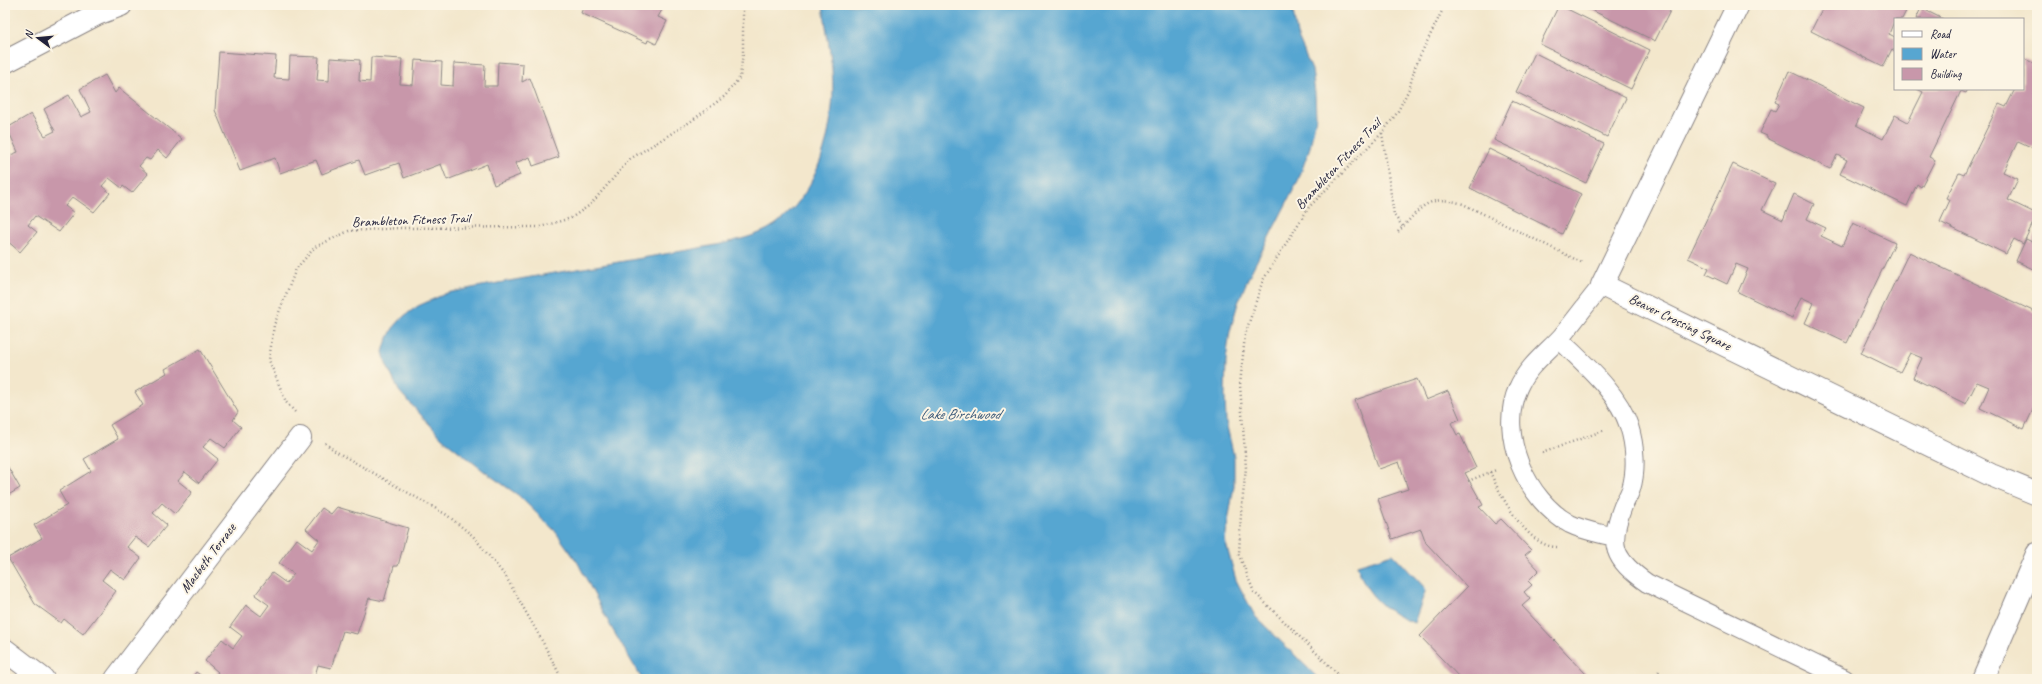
<svg xmlns="http://www.w3.org/2000/svg" width="2042" height="684" viewBox="0 0 2042 684" font-family="Caveat,sans-serif">
<style>
.water{fill:#57a6d1;stroke:#3c6486}
.building{fill:#c897aa}
.lines{fill:none;stroke-linecap:round;stroke-linejoin:round}
.service-casing{stroke:#8a8484;stroke-width:20}
.minor-casing{stroke:#8a8484;stroke-width:24}
.path{stroke:#8a8484;stroke-width:2.5;stroke-dasharray:1 3;stroke-linecap:butt}
.service{stroke:#fff;stroke-width:18}
.minor{stroke:#fff;stroke-width:22}
.labels{text-anchor:middle;dominant-baseline:central;stroke-width:4;stroke-linejoin:round;paint-order:stroke}
.street-label{font-size:14px;fill:#22223b;stroke:#fcf5e5}
.water-label{font-size:15px;font-style:italic;fill:#375777;stroke:#fcf5e5}
</style>
<rect width="100%" height="100%" fill="#fcf5e5"/>
<filter id="ink" filterUnits="userSpaceOnUse"><feTurbulence type="fractalNoise" baseFrequency=".025" numOctaves="2"/><feDisplacementMap in="SourceGraphic" scale="8" xChannelSelector="R" yChannelSelector="G"/><feConvolveMatrix kernelMatrix="1 2 1 2 8 2 1 2 1" color-interpolation-filters="sRGB"/></filter>
<filter id="wash" filterUnits="userSpaceOnUse"><feTurbulence type="fractalNoise" baseFrequency=".012" numOctaves="4" result="noise"/><feDisplacementMap in="SourceGraphic" scale="16" xChannelSelector="R" yChannelSelector="G"/><feGaussianBlur stdDeviation="0.9" result="paint"/><feColorMatrix in="noise" values="0 0 0 0 0 0 0 0 0 0 0 0 0 0 0 0 0 1.4 0 .05"/><feComposite in="paint" operator="in"/></filter>
<g filter="url(#wash)">
<rect width="100%" height="100%" fill="#f3e7cc"/>
<!-- water -->
<path class="water" d="M823 5H1292L1297 35 1312 70 1315 93 1316 118 1310 147 1298 181 1249 276 1238 303 1230 331 1226 360 1225 396 1226 422 1234 457V486L1225 540 1236 580 1255 616 1319 679H642L611 627 578 563 555 531 518 495 485 472 442 438 399 391 386 364 383 352 386 342 393 328 404 316 418 306 447 293C519 278 592 267 665 254 692 249 744 242 768 229 809 206 828 152 832 107 836 73 827 39 823 5Z
M1393 554 1426 589 1414 623C1386 613 1365 594 1357 565Z"/>
<g id="blocks">
<!-- building -->
<path class="building" d="M584 5H657L663 8 658 17 667 21 656 44 648 40 647 43 581 13Z
M1559 5 1650 50 1631 89 1540 44Z
M1581 5H1673L1655 41Z
M1824 5H1909L1902 19H1895L1889 34 1895 37V51L1892 49 1883 67 1811 31Z
M1921 8 1943 19H1916Z
M219 52 276 56 274 78 289 79 290 56 319 57 317 80 329 81 330 58 360 60 359 81 370 82 371 57 402 59 400 84 413 85 415 60 442 62 441 85 453 86 454 63 485 65 484 86H497L498 62 523 64 522 82 530 78 559 157 533 166 530 157 515 163 520 175 494 185 487 164 447 180 441 164 404 178 399 163 365 175 359 160 322 174 316 160 280 173 275 158 240 171 215 110Z
M1535 53 1626 98 1607 137 1516 92Z
M2023 58 2037 65V140L2033 148 2018 141 2003 172 2018 179 2008 200 2035 213 2037 209V225L2033 223 2023 244 2014 239 2006 254 1940 222 1950 200 1946 198 1959 173 1964 175 1999 104 2006 107 2015 89H2023Z
M1789 71 1864 108 1856 125 1883 139 1895 115 1908 122 1923 92 1917 89H1968L1966 93 1961 91 1929 157 1935 160 1921 187 1917 184 1907 206 1840 174 1847 160 1837 155 1830 169 1767 138V136L1760 133 1771 109 1775 111 1779 104 1775 102Z
M105 75 115 93 119 88 182 139 167 158 158 150 150 160 146 158 139 166 148 174 132 193 123 186 122 188 109 178 102 186 110 193 94 212 73 197 65 206 74 213 59 232 35 216 28 225 37 232 20 252 5 239V150L8 156 18 152 7 128 31 114 45 136 55 131 44 109 69 95 81 117 91 112 80 89Z
M1512 101 1604 144 1586 183 1494 140Z
M1489 149 1581 194 1562 234 1470 188Z
M1733 164 1775 184 1762 210 1783 220 1794 194 1814 204 1807 219 1826 228 1821 236 1842 246 1853 223 1895 243 1847 343 1805 323 1814 303 1801 297 1792 318 1738 292 1748 269 1736 264 1727 284 1706 274 1709 268 1688 258Z
M2037 233V271L2016 261 2026 239 2032 242Z
M1909 252 2037 313V401L2024 429 1980 408 1989 387 1977 382 1966 404 1913 378 1922 358 1910 353 1900 372 1861 353Z
M200 349 238 412 233 420 241 427 225 448 211 438 203 447 218 459 199 483 185 472 178 481 192 492 175 514 162 503 153 513 167 525 149 547 135 537 127 547 141 558 125 580 110 569 102 580 116 591 83 634 64 619 61 623 35 604 8 558 42 538 34 525 67 505 59 491 91 471 84 459 118 439 110 425 143 405 135 392 167 373 165 369Z
M1417 379 1426 400 1448 391 1460 419 1451 423 1457 435 1460 434 1476 468 1465 473 1483 505 1479 507 1495 524 1501 519 1531 550 1525 555 1539 570 1528 581 1532 585 1524 592 1530 599 1522 606 1586 674 1581 679H1461L1420 636 1467 587 1426 543 1421 529 1392 539 1378 499 1408 489 1399 462 1379 469 1355 400Z
M5 462 20 488 5 497Z
M337 507 408 528 398 566H394L384 601 369 598 357 634 343 631 331 668 318 665 314 679H213L218 672 205 661 222 639 233 648 242 636 230 627 246 605 261 616 269 605 255 595 272 573 286 583 294 574 279 563 297 539 312 550 319 540 306 529 322 508 331 514Z
M196 672 206 679H191Z"/>
</g>
</g>
<g filter="url(#ink)">
<use href="#blocks" fill-opacity="0" stroke="#8a8484" stroke-width="1"/>
<g class="lines">
<defs>
<path id="service" d="M1602 285C1588 302 1575 320 1561 337 1546 353 1527 367 1518 388 1497 434 1527 501 1570 524 1584 531 1600 533 1614 537
M1559 339C1583 363 1618 392 1629 426 1635 445 1637 470 1631 489 1629 495 1626 500 1623 506 1608 545 1613 559 1647 583L1845 679"/>
<path id="minor" d="M1738 5 1602 285 1991 475 2037 494
M5 62 97 14 121 5
M5 650 43 679
M116 679 300 438
M1983 679 2037 554"/>
</defs>
<!-- service casing -->
<use href="#service" class="service-casing"/>
<!-- minor casing -->
<use href="#minor" class="minor-casing"/>
<!-- path -->
<path class="path" d="M1382 133 1394 215 1403 227
M1398 232C1421 208 1427 193 1463 204L1583 263
M295 412 286 402 269 360 274 325 296 269 315 247 349 231 399 228 540 227 571 218 590 205 630 159 690 122 725 96 740 77 743 53V5
M325 443 335 451 447 515 473 536 506 577 540 637 562 679
M1542 453 1605 430
M1490 472C1501 496 1527 548 1558 547
M1468 481 1496 470
M1343 679 1254 592 1239 555 1241 513 1246 468 1240 385 1245 335 1263 280 1309 207 1382 133 1397 113 1409 89 1416 64 1445 5
M1655 679 1659 671"/>
<!-- service -->
<use href="#service" class="service"/>
<!-- minor -->
<use href="#minor" class="minor"/>
</g>
</g>
<g class="labels">
<!-- street labels -->
<g class="street-label">
<text transform="translate(1338 164) rotate(-47)">Brambleton Fitness Trail</text>
<text transform="translate(411 220) rotate(-2)">Brambleton Fitness Trail</text>
<text transform="translate(1680 322) rotate(26)">Beaver Crossing Square</text>
<text transform="translate(208 558) rotate(-53)">Macbeth Terrace</text>
</g>
<!-- water labels -->
<g class="water-label">
<text x="960" y="414">Lake Birchwood</text>
</g>
</g>
<!-- margin -->
<rect width="2042" height="684" fill="none" stroke="#fcf5e5" stroke-width="20"/>
<!-- legend -->
<rect x="1894" y="18" width="130" height="72" fill="#fcf5e5" stroke="#a5a1a1"/>
<rect x="1902" y="31" width="20" height="6" fill="#ffffff" stroke="#a5a1a1"/>
<text x="1930" y="38" font-size="12" fill="#22223b">Road</text>
<rect x="1902" y="48" width="20" height="12" fill="#57a6d1" stroke="#a5a1a1"/>
<text x="1930" y="58" font-size="12" fill="#22223b">Water</text>
<rect x="1902" y="68" width="20" height="12" fill="#c897aa" stroke="#a5a1a1"/>
<text x="1930" y="78" font-size="12" fill="#22223b">Building</text>
<!-- north arrow -->
<g transform="translate(38 38) rotate(286)" stroke="#fcf5e5" stroke-width="3" paint-order="stroke">
<path d="M0-3L7 15L0 10L-7 15Z" fill="#22223b"/>
<text y="-6" font-size="11" font-weight="bold" text-anchor="middle" fill="#22223b">N</text>
</g>
</svg>
